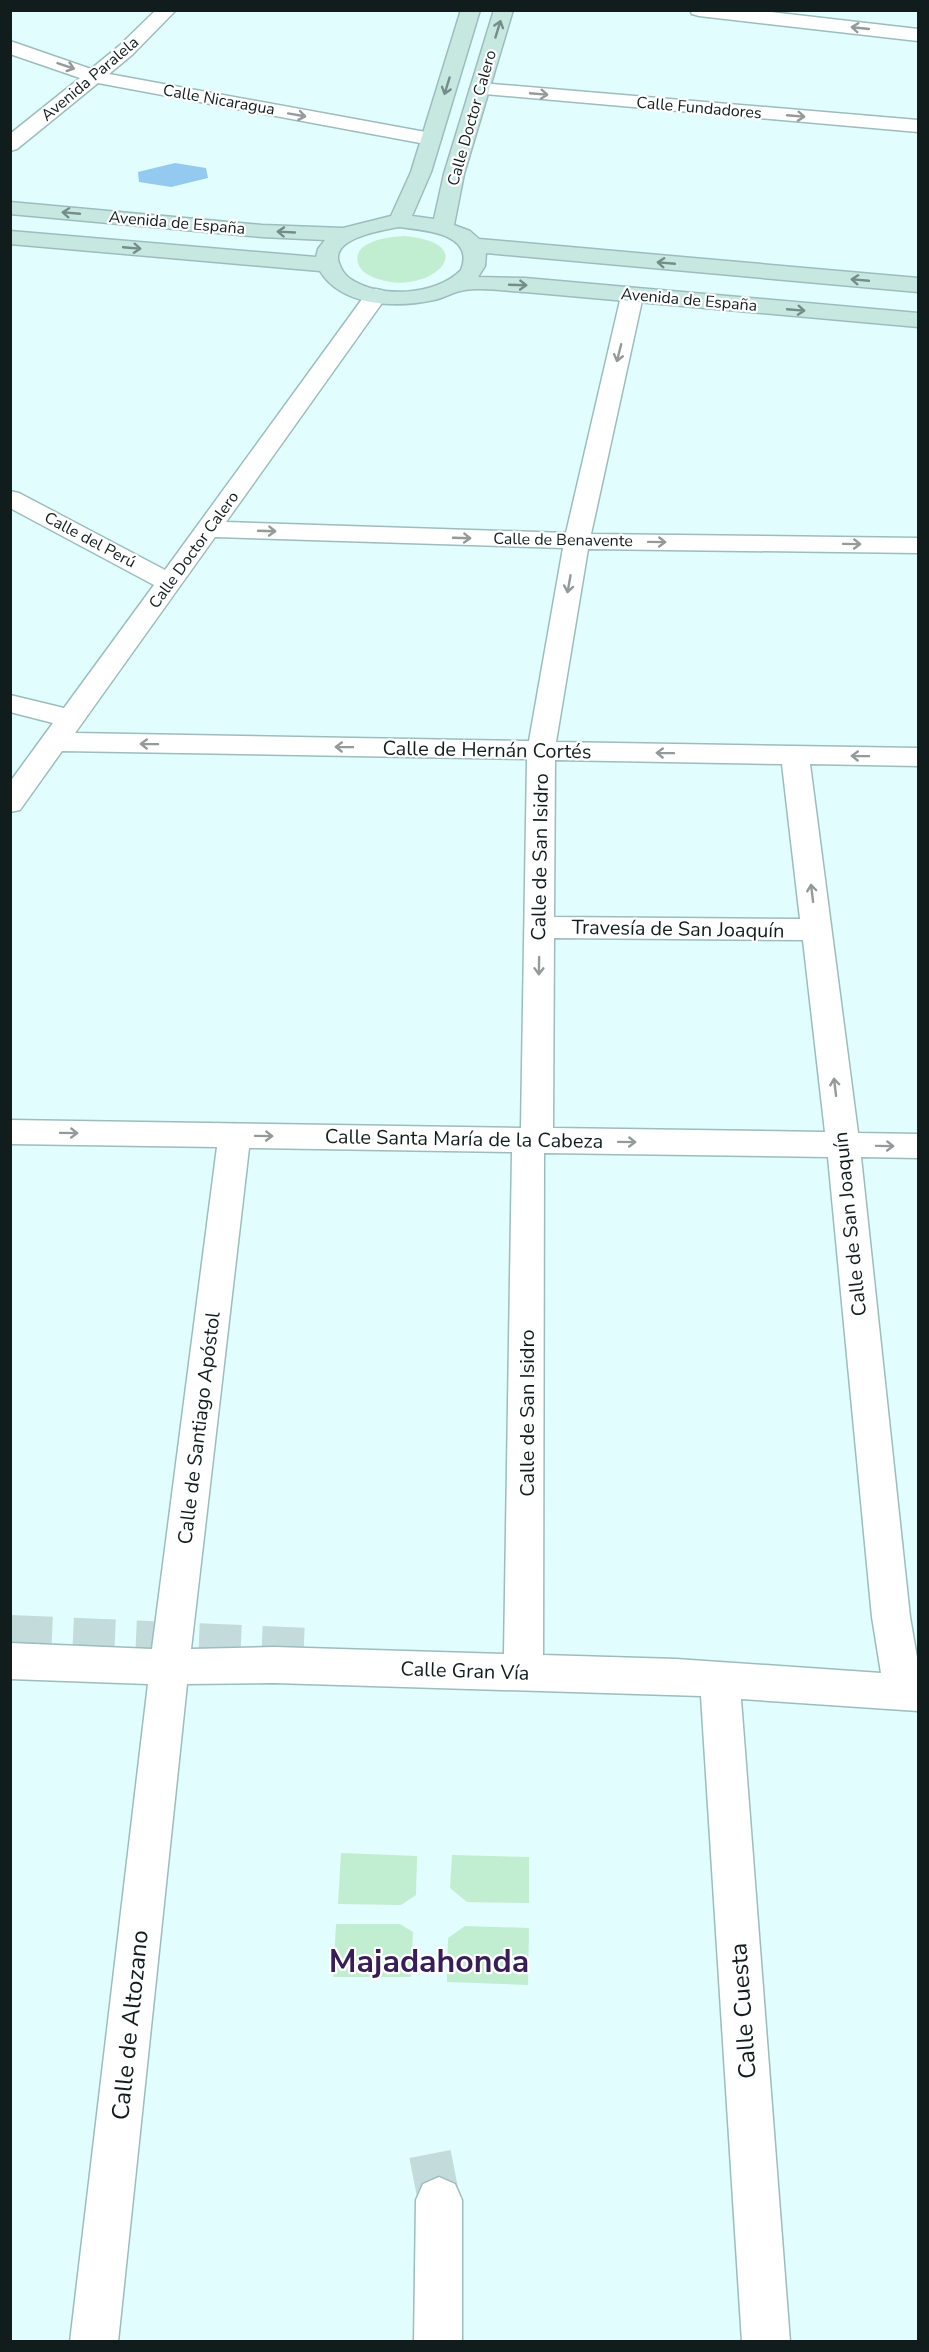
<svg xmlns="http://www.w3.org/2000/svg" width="929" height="2352" viewBox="0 0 929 2352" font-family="'Nunito Sans',sans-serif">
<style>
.green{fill:#c1eed0}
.water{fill:#94caef}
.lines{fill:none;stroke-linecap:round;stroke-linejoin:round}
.street-tunnel{stroke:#c3dbdb;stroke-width:42;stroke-dasharray:42 21;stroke-linecap:butt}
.street-casing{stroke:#9cbdbd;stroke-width:3}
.secondary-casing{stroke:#9cbdbd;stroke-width:3}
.street{fill:#fff;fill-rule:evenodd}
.secondary{fill:#c7e8e1;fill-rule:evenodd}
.oneway{stroke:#949999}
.oneway2{stroke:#758d89}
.labels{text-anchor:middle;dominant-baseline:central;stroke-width:4.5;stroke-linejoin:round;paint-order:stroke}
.far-street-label{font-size:16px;fill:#111d1d;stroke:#fff}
.street-label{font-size:20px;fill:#111d1d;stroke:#fff}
.near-street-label{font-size:24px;fill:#111d1d;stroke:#fff}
.near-district-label{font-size:32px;font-weight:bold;fill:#371e58;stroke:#fff}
</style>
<rect width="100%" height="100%" fill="#e2fdfd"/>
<!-- green -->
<path class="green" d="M404 236C487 243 429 299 375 278 368 275 360 271 358 263 352 241 389 237 404 236Z
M341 1853 417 1856 416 1895 401 1905 338 1904Z
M452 1855 529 1857V1903L467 1902 450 1888Z
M336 1924H400L413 1932 411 1977H333Z
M465 1926 529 1928 528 1985 447 1982 448 1938Z"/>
<!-- water -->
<path class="water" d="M175 163 206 168 208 178 171 187 139 182 138 172Z"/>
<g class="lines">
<!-- street-tunnel -->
<path class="street-tunnel" d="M10 1636 308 1649
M430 2154 439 2200"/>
<defs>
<path id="street" d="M156 10H176L133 54 109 74 431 133 438 135 441 139 438 143 431 145 98 83 17 149 10 151V134L80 78 10 54V41L91 69 119 46Z
M690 10H753L918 29V41L699 16 692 14Z
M480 83 918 120V132L473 93 470 89 473 85Z
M376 289 384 291 387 296 226 522 566 533 621 296 624 291 632 289 640 291 643 296 591 534 918 538V553L588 549 556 742 918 748V766L810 764 858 1133 918 1134V1158L861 1157 910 1617 918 1663V1711L741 1699 790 2342H742L701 1696 274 1683 187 1684 118 2342H70L148 1684 10 1679V1643L152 1649 217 1147 10 1144V1120L521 1128 527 759 62 751 20 810 10 812V782L53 723 10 712V695L64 708 154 585 10 508V491L19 493 165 570 368 291ZM215 537 563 548 529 741 75 733ZM555 760 782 764 800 919 554 917ZM554 938 803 940 825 1132 553 1128ZM249 1148 512 1152 504 1654 274 1647 191 1649ZM544 1153 828 1157 872 1617 881 1673 676 1659 543 1655Z
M439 2177 455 2184 462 2200V2342H414L416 2200 423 2184Z"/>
<path id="secondary" d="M461 10H480L431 172 412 216 434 219 444 174 494 10H513L464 174 454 225 470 231 479 239 918 278V292L486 253 485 266 478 277 525 278 918 313V327L525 292C506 291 483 287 465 290 455 291 444 298 434 300 397 308 342 307 320 271L10 244V231L316 257 318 249 325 240 262 237 10 214V202L262 225 343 228 391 216 411 172ZM399 227C423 230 476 233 461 270 436 296 378 299 349 278 344 274 341 269 339 263 330 238 383 230 399 227Z"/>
</defs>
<!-- street casing -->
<use href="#street" class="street-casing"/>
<!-- secondary casing -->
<use href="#secondary" class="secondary-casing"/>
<!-- street -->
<use href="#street" class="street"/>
<!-- secondary -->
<use href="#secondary" class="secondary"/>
</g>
<!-- one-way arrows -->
<defs><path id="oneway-shaft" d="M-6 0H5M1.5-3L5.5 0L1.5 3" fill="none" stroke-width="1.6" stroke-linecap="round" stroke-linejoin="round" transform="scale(1.5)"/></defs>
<g class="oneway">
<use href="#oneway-shaft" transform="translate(860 28) rotate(-174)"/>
<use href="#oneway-shaft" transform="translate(66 66) rotate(19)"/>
<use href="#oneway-shaft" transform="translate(539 94) rotate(5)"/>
<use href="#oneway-shaft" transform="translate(297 115) rotate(10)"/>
<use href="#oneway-shaft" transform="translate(796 116) rotate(5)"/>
<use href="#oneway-shaft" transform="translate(619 353) rotate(104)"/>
<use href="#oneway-shaft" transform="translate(267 531) rotate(2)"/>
<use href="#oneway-shaft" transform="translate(462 538) rotate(2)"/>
<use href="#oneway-shaft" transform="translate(657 542) rotate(1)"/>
<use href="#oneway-shaft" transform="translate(852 544) rotate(1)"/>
<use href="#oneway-shaft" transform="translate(569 584) rotate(100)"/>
<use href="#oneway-shaft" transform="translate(149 744) rotate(-179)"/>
<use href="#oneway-shaft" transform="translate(344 747) rotate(-179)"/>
<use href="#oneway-shaft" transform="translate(665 753) rotate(-179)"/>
<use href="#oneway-shaft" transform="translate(860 756) rotate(-179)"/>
<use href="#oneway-shaft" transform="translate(812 893) rotate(-97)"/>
<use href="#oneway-shaft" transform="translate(539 966) rotate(91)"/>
<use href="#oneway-shaft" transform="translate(835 1087) rotate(-97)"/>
<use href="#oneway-shaft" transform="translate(69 1133) rotate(1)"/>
<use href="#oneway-shaft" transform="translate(264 1136) rotate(1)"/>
<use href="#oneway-shaft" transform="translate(627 1142) rotate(1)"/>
<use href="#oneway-shaft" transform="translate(885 1146) rotate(1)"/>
</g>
<g class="oneway2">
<use href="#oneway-shaft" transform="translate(498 29) rotate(-73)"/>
<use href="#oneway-shaft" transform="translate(447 86) rotate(107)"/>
<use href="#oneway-shaft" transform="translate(71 213) rotate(-175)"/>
<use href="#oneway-shaft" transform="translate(286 232) rotate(-177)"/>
<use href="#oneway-shaft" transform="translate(132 248) rotate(5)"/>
<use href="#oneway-shaft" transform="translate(666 263) rotate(-175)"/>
<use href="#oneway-shaft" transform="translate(860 280) rotate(-175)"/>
<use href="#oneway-shaft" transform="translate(518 285) rotate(2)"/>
<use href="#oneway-shaft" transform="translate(796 310) rotate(5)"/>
</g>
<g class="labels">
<!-- far-street labels -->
<g class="far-street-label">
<text transform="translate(90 79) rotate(-40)">Avenida Paralela</text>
<text transform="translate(219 100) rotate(10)">Calle Nicaragua</text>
<text transform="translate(699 108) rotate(5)">Calle Fundadores</text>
<text transform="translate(472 118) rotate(-74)">Calle Doctor Calero</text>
<text transform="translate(177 223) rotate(5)">Avenida de España</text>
<text transform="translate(689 300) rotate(5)">Avenida de España</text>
<text transform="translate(90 540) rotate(28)">Calle del Perú</text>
<text transform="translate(563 540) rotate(1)">Calle de Benavente</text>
<text transform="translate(194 550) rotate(-54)">Calle Doctor Calero</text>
</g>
<!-- street labels -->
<g class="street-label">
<text transform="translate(487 750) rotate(1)">Calle de Hernán Cortés</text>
<text transform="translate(540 857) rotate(-89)">Calle de San Isidro</text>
<text transform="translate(678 929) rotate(1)">Travesía de San Joaquín</text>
<text transform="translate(464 1139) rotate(1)">Calle Santa María de la Cabeza</text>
<text transform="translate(850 1224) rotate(-96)">Calle de San Joaquín</text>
<text transform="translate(527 1413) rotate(-90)">Calle de San Isidro</text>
<text transform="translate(199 1428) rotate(-83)">Calle de Santiago Apóstol</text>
<text transform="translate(465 1671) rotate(2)">Calle Gran Vía</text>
</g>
<!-- near-street labels -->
<g class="near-street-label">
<text transform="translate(743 2011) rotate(-94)">Calle Cuesta</text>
<text transform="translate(130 2025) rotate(-84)">Calle de Altozano</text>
</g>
<!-- near-district labels -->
<g class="near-district-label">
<text x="429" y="1961">Majadahonda</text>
</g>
</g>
<!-- border -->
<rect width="929" height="2352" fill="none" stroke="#111d1d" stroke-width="24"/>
</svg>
